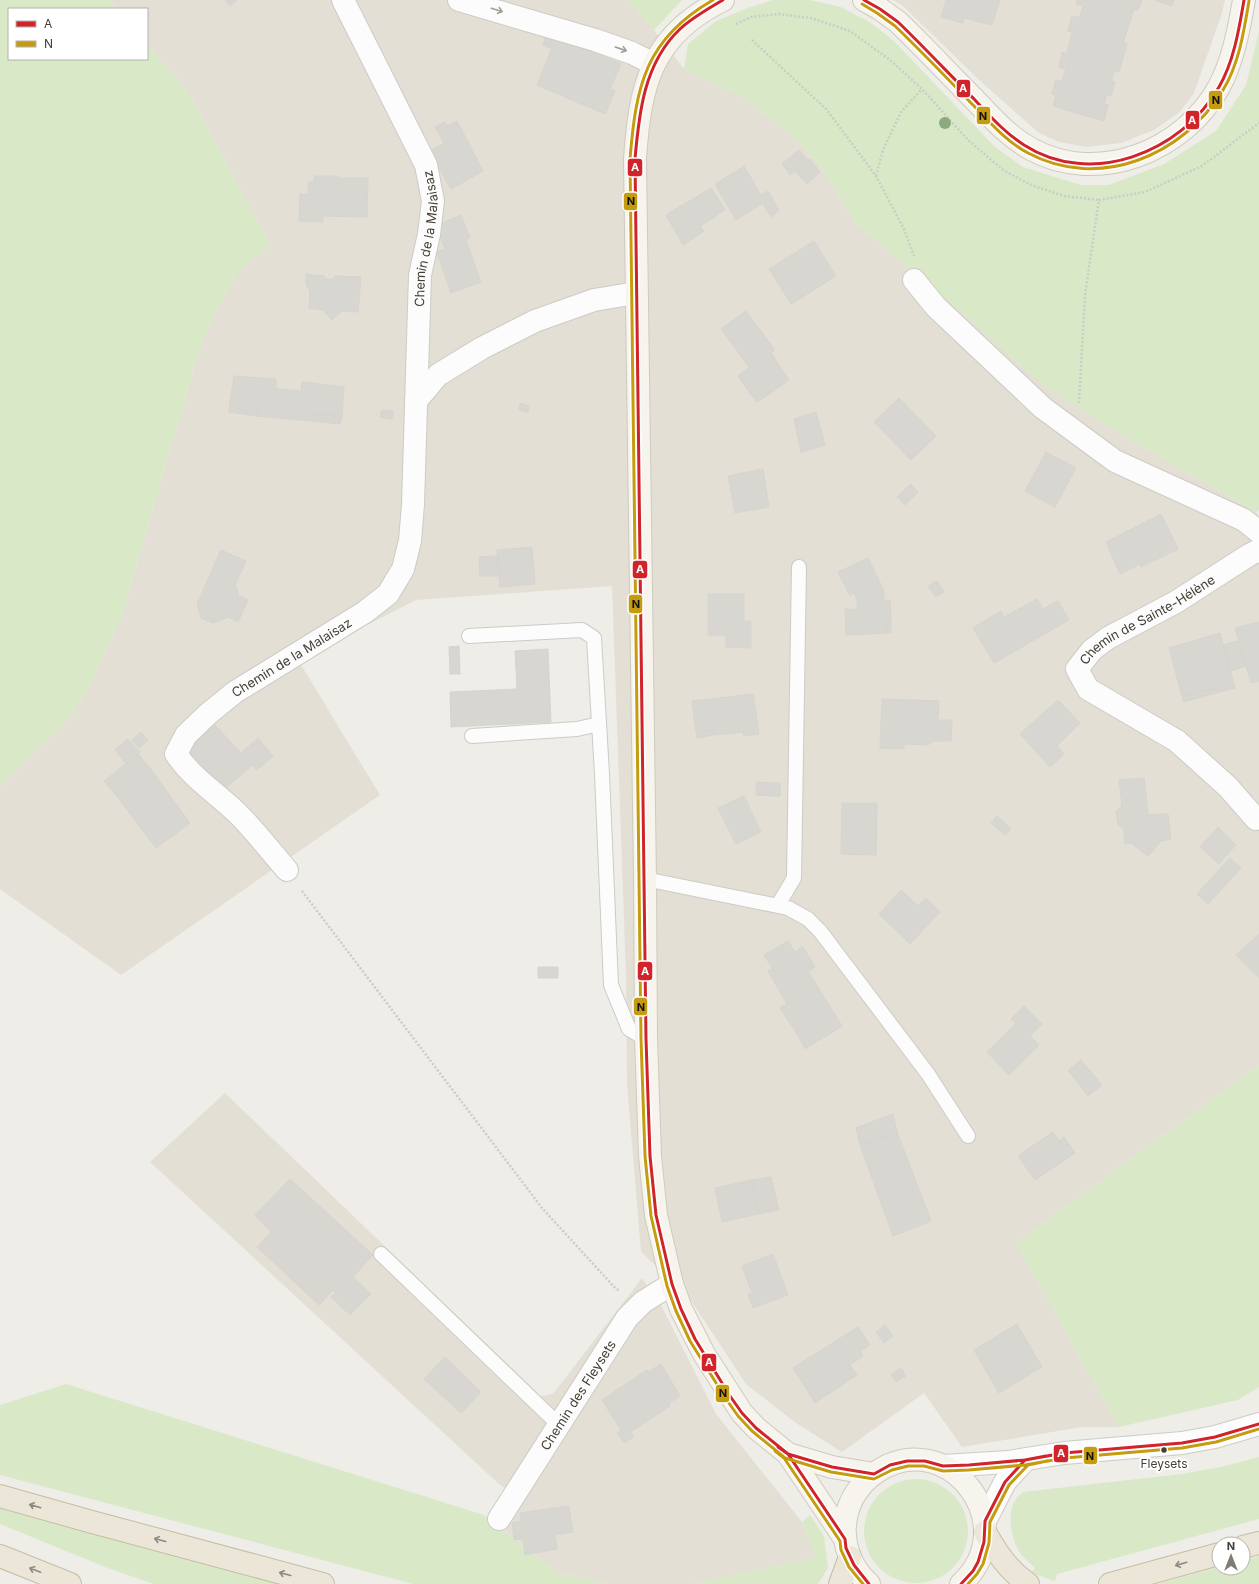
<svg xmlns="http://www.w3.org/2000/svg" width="1259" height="1584" viewBox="0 0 1259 1584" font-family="Inter,sans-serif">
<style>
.residential{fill:#e3dfd5}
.green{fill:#d9e9c8}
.building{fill:#d8d6d0;stroke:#d6d4ce}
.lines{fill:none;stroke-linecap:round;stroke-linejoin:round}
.lane-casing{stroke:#cccbc5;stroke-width:16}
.street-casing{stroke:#cccbc5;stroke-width:24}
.secondary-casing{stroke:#cdcbbf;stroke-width:24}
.highway-casing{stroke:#c6bda3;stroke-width:24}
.path{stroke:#cdcbc6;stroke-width:2.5;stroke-dasharray:2 2;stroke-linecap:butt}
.lane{stroke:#fcfcfc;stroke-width:14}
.street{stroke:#fcfcfc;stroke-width:22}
.secondary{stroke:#f6f4ed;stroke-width:22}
.highway{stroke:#ebe6d8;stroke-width:22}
.bus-1-casing{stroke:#fff;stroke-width:6}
.bus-2-casing{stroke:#fff;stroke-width:6}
.bus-1{stroke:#d1232a;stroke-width:3}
.bus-2{stroke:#c59c10;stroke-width:3}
.tree{fill:#8daa7f}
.oneway{stroke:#a09e98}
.oneway2{stroke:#8f8a7e}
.bus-dot{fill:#443f34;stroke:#fff;stroke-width:1.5}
.labels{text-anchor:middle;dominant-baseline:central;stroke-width:4;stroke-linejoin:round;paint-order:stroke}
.bus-label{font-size:12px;fill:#443f34;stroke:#fff}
.street-label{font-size:13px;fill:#443f34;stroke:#fff}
.line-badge{stroke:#fff;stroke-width:1.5}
.badge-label{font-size:11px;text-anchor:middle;font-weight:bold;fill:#fff}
.pale-badge-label{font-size:11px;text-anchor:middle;font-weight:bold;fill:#111}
</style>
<rect width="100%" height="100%" fill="#eeede8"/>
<!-- residential -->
<path class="residential" d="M110 0H628L654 30 684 69 739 95 790 133 822 168 856 224 938 292 1142 447 1256 512 1259 516V1065L1016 1243 1119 1427H1082L962 1447 924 1393 842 1452 796 1423 746 1384 686 1293 641 1252 627 1083 626 974 612 586 416 600 298 660 380 795 121 975 0 889V786L67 721 89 688 122 615 203 338 235 276 270 244 191 97 147 44V9H117Z
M893 0H1225L1222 13 1194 93 1180 112 1154 130 1121 143 1086 147 1059 142 1039 133 978 79 902 5Z
M225 1093 541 1396 553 1394 642 1278 662 1307 716 1414 802 1522 817 1557 693 1584H607L555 1571 500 1527 521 1497 500 1485 150 1162Z"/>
<!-- green -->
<path class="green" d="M0 0H110L117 9H9V59H147V44L191 97 270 244 235 276 203 338 122 615 89 688 67 721 0 786Z
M628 0H682L654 30Z
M773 0H809L841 7 871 23 893 40 995 147 1023 167 1081 185H1109L1164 164 1216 131 1246 85 1259 31V510L1256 512 1142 447 1044 386 938 292 856 224 822 168 790 133 739 95 684 69 688 44 716 21 745 9Z
M1259 1065V1387L1238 1400 1119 1427 1016 1243Z
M66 1384 484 1515 555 1571 607 1584H413L0 1475V1405Z
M1259 1457V1519L1057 1574 1055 1581 1031 1573 1035 1568C1031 1564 1027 1561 1023 1557 1012 1544 1005 1514 1016 1499 1018 1496 1021 1494 1023 1492L1182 1474 1225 1466Z
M864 1531a52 52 0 1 1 104 0a52 52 0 1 1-104 0Z
M0 1508 280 1584H154L110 1569 0 1524Z
M810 1515 824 1536 828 1568 818 1584H693L816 1557 802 1522Z
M1259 1556V1584H1157L1219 1567 1243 1568V1561Z"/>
<!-- building -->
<path class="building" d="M225 0H237L230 6Z
M946 0H990L983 23 965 18 963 23 941 17Z
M990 0H1000L992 25 983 23Z
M1077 0H1142L1138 10 1134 9 1123 43 1127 44 1119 72 1115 71 1111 81 1115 82 1111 96 1107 94 1104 104 1108 105 1104 121 1053 106 1056 95 1052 94 1056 80 1062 81 1066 69 1059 67 1062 52 1067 54 1072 32 1068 31 1072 16 1079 18 1083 6 1076 4Z
M1155 0H1174L1172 6Z
M547 31 554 34 549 48 543 45Z
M554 34 621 64 610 89 615 91 605 114 537 85 552 48H549Z
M457 121 483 171 451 189 430 151 444 143 435 127 445 122 447 126Z
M799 150 808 160 810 159 820 172 807 184 795 171 790 175 782 164Z
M744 166 765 202 736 220 715 184Z
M314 176H337V178H368L367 217 323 216V222L299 221 300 194 308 195V182H314Z
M711 188 725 210 700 226 704 231 683 245 666 215Z
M768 191 779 210 771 217 763 204 765 202 761 195Z
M461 215 470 238 445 249 439 235 444 233 440 224Z
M466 240 481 282 451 293 437 252Z
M814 241 836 276 791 304 769 269Z
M306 274 324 276 326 279H335V276L361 277 358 312 342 311 332 320 323 310 309 308 310 291 306 285Z
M746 311 775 350 771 353 789 380 768 395 760 384 749 392 738 376 749 367 721 329Z
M234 376 276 379V389L301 391 302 382 344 387 342 416 315 414 314 421 256 416 257 407 230 403Z
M760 384 768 395 757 402 749 392Z
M899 398 936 436 911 460 874 422Z
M230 403 257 407 256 416 229 412Z
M520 403 529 406 528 412 519 410Z
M382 410 393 411 392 419 380 417Z
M816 412 825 445 801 452 794 419Z
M315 414 342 416 340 424 314 421Z
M1046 452 1076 468 1055 507 1025 491Z
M763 469 769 507 735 513 728 476Z
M911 484 918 492 905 505 897 497Z
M1161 514 1178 549 1141 567 1140 564 1120 574 1106 542Z
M532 547 535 584 500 587 497 550Z
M221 550 246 561 235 585 239 596 248 600 238 622 228 617 213 623 201 618 197 604Z
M498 556 499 576H480L479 557Z
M868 558 884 591V600H890L891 619H886V633L846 635 845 609H857V600L854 593 850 596 838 572Z
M937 581 944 592 936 597 928 586Z
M708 594H744V621H751V648L726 647V635H708Z
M1037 599 1043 609 1058 601 1069 620 994 663 973 628 1001 611 1004 617Z
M886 619H891V633H886Z
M1259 622V681L1251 683 1235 628Z
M1220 633 1235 688 1223 691 1222 687 1182 696 1169 648Z
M1239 641 1246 666 1230 671 1223 645Z
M459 646 460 674H450L449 647Z
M548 649 551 722 451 727 450 692 517 689 515 651Z
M1222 687 1223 691 1183 702 1182 696Z
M753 694 759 734 744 736 743 732 714 735 713 730 696 732 692 701Z
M882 699 939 701 938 720H952L951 741H933L928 745 904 744V749L880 748Z
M1058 700 1080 723 1057 746 1064 754 1050 767 1020 734Z
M215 725 241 753 258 738 273 756 257 770 253 765 224 789 187 749Z
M713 730 714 735 697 738 696 732Z
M141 732 148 740 139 748 132 740Z
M128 739 140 752 126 764 115 750Z
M138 754 150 768 116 795 104 781Z
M150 768 190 823 156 848 116 795Z
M1144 778 1148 815 1168 814 1171 839 1161 841 1152 852 1140 843 1125 844 1124 830 1118 824 1116 812 1122 805 1119 780Z
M756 782 773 783V796L756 795Z
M773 783H780V796H773Z
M744 796 761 832 736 844 718 808Z
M842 803H877L876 855 841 854Z
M997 816 1011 829 1005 835 991 823Z
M1218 827 1236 845 1219 864 1200 847Z
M1131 843H1140L1152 852 1148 856Z
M1230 858 1241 868 1208 904 1197 894Z
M901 890 918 906 926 898 940 912 910 944 879 914Z
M1259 934V978L1236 955Z
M788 941 795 952 803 947 815 967 808 971 835 1015 826 1021 833 1032 811 1045 804 1033 799 1037 780 1008 787 1004 768 971 773 969 764 955Z
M538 967H558V978H538Z
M1024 1006 1042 1024 1030 1036 1039 1045 1009 1075 987 1052 1016 1023 1011 1019Z
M835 1015 842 1026 833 1032 826 1021Z
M804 1033 811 1045 805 1049 799 1037Z
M1081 1060 1102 1085 1088 1096 1068 1070Z
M893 1114 897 1132 860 1145 856 1128Z
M897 1132 931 1221 893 1236 860 1145Z
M1053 1132 1063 1147 1069 1144 1075 1153 1035 1180 1018 1156Z
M1064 1137 1069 1144 1063 1147 1059 1141Z
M771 1177 779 1210 758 1214 752 1180Z
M290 1179 373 1255 353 1277 371 1294 350 1315 331 1297 336 1293 271 1232 255 1215Z
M752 1180 758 1214 722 1222 715 1188Z
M271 1232 333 1290 319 1305 257 1247Z
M773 1254 788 1295 753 1308 748 1294 752 1293 742 1266Z
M1017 1324 1042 1367 999 1393 974 1350Z
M885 1325 893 1336 884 1343 876 1332Z
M858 1327 870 1345 860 1351 863 1356 850 1365 857 1375 815 1403 793 1368Z
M445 1357 481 1392 461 1413 424 1379Z
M661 1364 680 1396 669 1403 670 1406 630 1432 634 1437 624 1443 617 1433 621 1430 602 1400 647 1370 648 1372Z
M901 1368 906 1376 896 1382 891 1375Z
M569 1506 573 1532 555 1535 557 1549 525 1555 523 1539 514 1540 512 1523 521 1521 520 1513Z"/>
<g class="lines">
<defs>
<path id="lane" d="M469 636 582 630 594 638 602 774 611 985 629 1029 646 1039
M472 736 577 729 599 724
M645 879 788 908 808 919 820 931 928 1074 968 1136
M778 905 794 878 799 567
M381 1254 559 1425"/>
<g id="street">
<path d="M459 0 595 40 632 53 654 64"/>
<path d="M914 280 936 307 1043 408 1115 461 1244 520 1259 532"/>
<path d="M416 401 438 375 482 348 535 321 594 300 636 293"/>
<path id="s1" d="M1256 819 1228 787 1177 741 1088 689 1077 669 1092 650 1108 638 1176 602 1249 555 1259 550"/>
<path id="s2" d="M287 870C270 851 254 829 236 812 215 792 192 778 176 754L186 735 208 714 235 692 365 612 388 594 403 569 410 541 413 504 420 275 429 234 433 201 426 165 343 0"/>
<path d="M943 1466 1008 1462 1064 1453 1182 1443 1215 1437 1259 1424"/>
<path id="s3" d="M499 1519 627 1318 643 1302 672 1284"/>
<path d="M985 1521 1005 1482 1025 1460"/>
</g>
<path id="secondary" d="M723 0C651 35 640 85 635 159L645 879 646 1039 650 1156 656 1215 672 1284 681 1309 704 1354 742 1413 756 1428 788 1454 832 1467 874 1474
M864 0 880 9 898 22C924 47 949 74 975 100 992 118 1009 137 1031 149 1098 186 1184 151 1219 87 1233 61 1239 29 1244 0
M788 1454 845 1539
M869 1584C851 1568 841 1543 846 1518 849 1500 860 1484 875 1473 946 1423 1026 1524 961 1584"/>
<path id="highway" d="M0 1496 92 1522 323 1584
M985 1532C997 1553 1008 1570 1028 1584
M1243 1547 1259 1543
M0 1556 70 1584
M840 1584 850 1557
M1110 1584 1219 1554"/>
</defs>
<!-- lane casing -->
<use href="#lane" class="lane-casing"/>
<!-- street casing -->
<use href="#street" class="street-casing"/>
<!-- secondary casing -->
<use href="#secondary" class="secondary-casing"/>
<!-- highway casing -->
<use href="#highway" class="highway-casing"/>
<!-- path -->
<path class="path" d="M736 24 751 17 779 14 811 18 850 31 890 60 922 89 968 140 1003 170 1031 185 1064 196 1099 200
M752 40 827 110 876 176 904 229 914 256
M876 176 883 150 901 112 922 89
M1079 403 1085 295 1099 200 1145 192 1202 166 1259 123
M302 891 542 1208 616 1289 619 1290"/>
<!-- lane -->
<use href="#lane" class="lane"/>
<!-- street -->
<use href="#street" class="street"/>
<!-- secondary -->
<use href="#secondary" class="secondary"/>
<!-- highway -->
<use href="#highway" class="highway"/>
<defs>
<path id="bus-1" d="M723 0C708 9 693 17 680 29 644 63 639 113 635 159L646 1039 650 1156 656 1215 672 1284 681 1309 695 1339 730 1396 742 1413 756 1428 788 1454 832 1467 874 1474 890 1465 907 1461H925L943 1466 969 1465 1025 1460 1064 1453 1182 1443 1215 1437 1259 1424
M864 0 880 9 898 22C924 47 949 74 975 100 990 116 1005 133 1024 145 1091 188 1181 153 1219 87 1234 61 1239 29 1244 0
M778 1447 788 1454 845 1539 846 1548 854 1565 869 1584
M961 1584 973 1571 978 1562 984 1542 985 1521 1005 1482 1025 1460 1046 1456"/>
<path id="bus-2" d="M713 0C645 39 636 86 630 159L641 1039 645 1156 651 1216 667 1286 676 1311 690 1341 726 1399 738 1416 752 1431 785 1458 831 1472 874 1479 892 1470 908 1466H924L943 1471 969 1470 1025 1465 1065 1458 1182 1448 1216 1442 1259 1429
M862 4 877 13 895 26C921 51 946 77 971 103 989 121 1005 141 1028 153 1099 191 1183 156 1223 90 1239 64 1244 31 1249 1
M775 1451 784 1458 840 1541 841 1550 849 1567 863 1584
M968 1584 977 1574 983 1564 989 1543 990 1522 1009 1485 1028 1465 1047 1461"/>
</defs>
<!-- bus-1 casing -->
<use href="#bus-1" class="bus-1-casing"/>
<!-- bus-2 casing -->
<use href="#bus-2" class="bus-2-casing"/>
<!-- bus-1 -->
<use href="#bus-1" class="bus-1"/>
<!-- bus-2 -->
<use href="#bus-2" class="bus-2"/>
</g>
<!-- trees -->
<circle class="tree" cx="945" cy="123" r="6"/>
<!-- one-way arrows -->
<defs><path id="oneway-shaft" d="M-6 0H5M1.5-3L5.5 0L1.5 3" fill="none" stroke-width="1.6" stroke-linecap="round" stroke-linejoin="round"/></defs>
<g class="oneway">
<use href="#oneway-shaft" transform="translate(497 10) rotate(17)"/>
<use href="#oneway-shaft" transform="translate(621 49) rotate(19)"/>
</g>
<g class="oneway2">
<use href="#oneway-shaft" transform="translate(35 1506) rotate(-164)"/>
<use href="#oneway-shaft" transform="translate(160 1540) rotate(-165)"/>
<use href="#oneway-shaft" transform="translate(1181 1564) rotate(164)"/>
<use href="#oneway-shaft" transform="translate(35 1570) rotate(-159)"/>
<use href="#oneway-shaft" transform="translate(285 1574) rotate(-165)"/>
</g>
<!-- markers -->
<circle class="bus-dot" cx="1164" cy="1450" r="3.5"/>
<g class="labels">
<!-- bus labels -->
<g class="bus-label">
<text x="1164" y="1463">Fleysets</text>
</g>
<!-- street labels -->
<g class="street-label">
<text stroke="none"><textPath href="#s2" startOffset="791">Chemin de la Malaisaz</textPath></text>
<text stroke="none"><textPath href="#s1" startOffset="324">Chemin de Sainte-Hélène</textPath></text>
<text stroke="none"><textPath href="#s2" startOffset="314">Chemin de la Malaisaz</textPath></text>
<text stroke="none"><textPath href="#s3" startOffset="147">Chemin des Fleysets</textPath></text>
</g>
</g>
<g class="line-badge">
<rect x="956" y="79" width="15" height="19" rx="4" fill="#d1232a"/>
<rect x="1208" y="90" width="15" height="20" rx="4" fill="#c59c10"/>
<rect x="976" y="106" width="15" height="19" rx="4" fill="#c59c10"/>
<rect x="1185" y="110" width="15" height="20" rx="4" fill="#d1232a"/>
<rect x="627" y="158" width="16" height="19" rx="4" fill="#d1232a"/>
<rect x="623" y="192" width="15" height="19" rx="4" fill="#c59c10"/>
<rect x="632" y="560" width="16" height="19" rx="4" fill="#d1232a"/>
<rect x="628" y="594" width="15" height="20" rx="4" fill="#c59c10"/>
<rect x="637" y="961" width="16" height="20" rx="4" fill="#d1232a"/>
<rect x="633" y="997" width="15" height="19" rx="4" fill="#c59c10"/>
<rect x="701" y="1353" width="16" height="19" rx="4" fill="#d1232a"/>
<rect x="715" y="1384" width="15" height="19" rx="4" fill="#c59c10"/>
<rect x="1053" y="1444" width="16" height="19" rx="4" fill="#d1232a"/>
<rect x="1083" y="1446" width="15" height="19" rx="4" fill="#c59c10"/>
</g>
<g class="badge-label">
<text x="963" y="92">A</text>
<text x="1192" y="124">A</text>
<text x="635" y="171">A</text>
<text x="640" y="573">A</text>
<text x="645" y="975">A</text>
<text x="709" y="1366">A</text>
<text x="1061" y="1457">A</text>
</g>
<g class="pale-badge-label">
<text x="1216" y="104">N</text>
<text x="983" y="120">N</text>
<text x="631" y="205">N</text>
<text x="636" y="608">N</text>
<text x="641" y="1011">N</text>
<text x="723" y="1397">N</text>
<text x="1090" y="1460">N</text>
</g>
<!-- legend -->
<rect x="8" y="8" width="140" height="52" fill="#ffffff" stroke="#b4b2ae"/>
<rect x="16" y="21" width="20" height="6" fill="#d1232a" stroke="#b4b2ae"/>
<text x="44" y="28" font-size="12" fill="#443f34">A</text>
<rect x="16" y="41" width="20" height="6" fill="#c59c10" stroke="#b4b2ae"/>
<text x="44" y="48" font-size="12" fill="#443f34">N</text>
<!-- north arrow -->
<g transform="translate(1231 1556)"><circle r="19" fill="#ffffff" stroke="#b4b2ae"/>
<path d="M0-3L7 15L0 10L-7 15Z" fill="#807c73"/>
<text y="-6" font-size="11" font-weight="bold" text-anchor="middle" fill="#443f34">N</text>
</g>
</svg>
